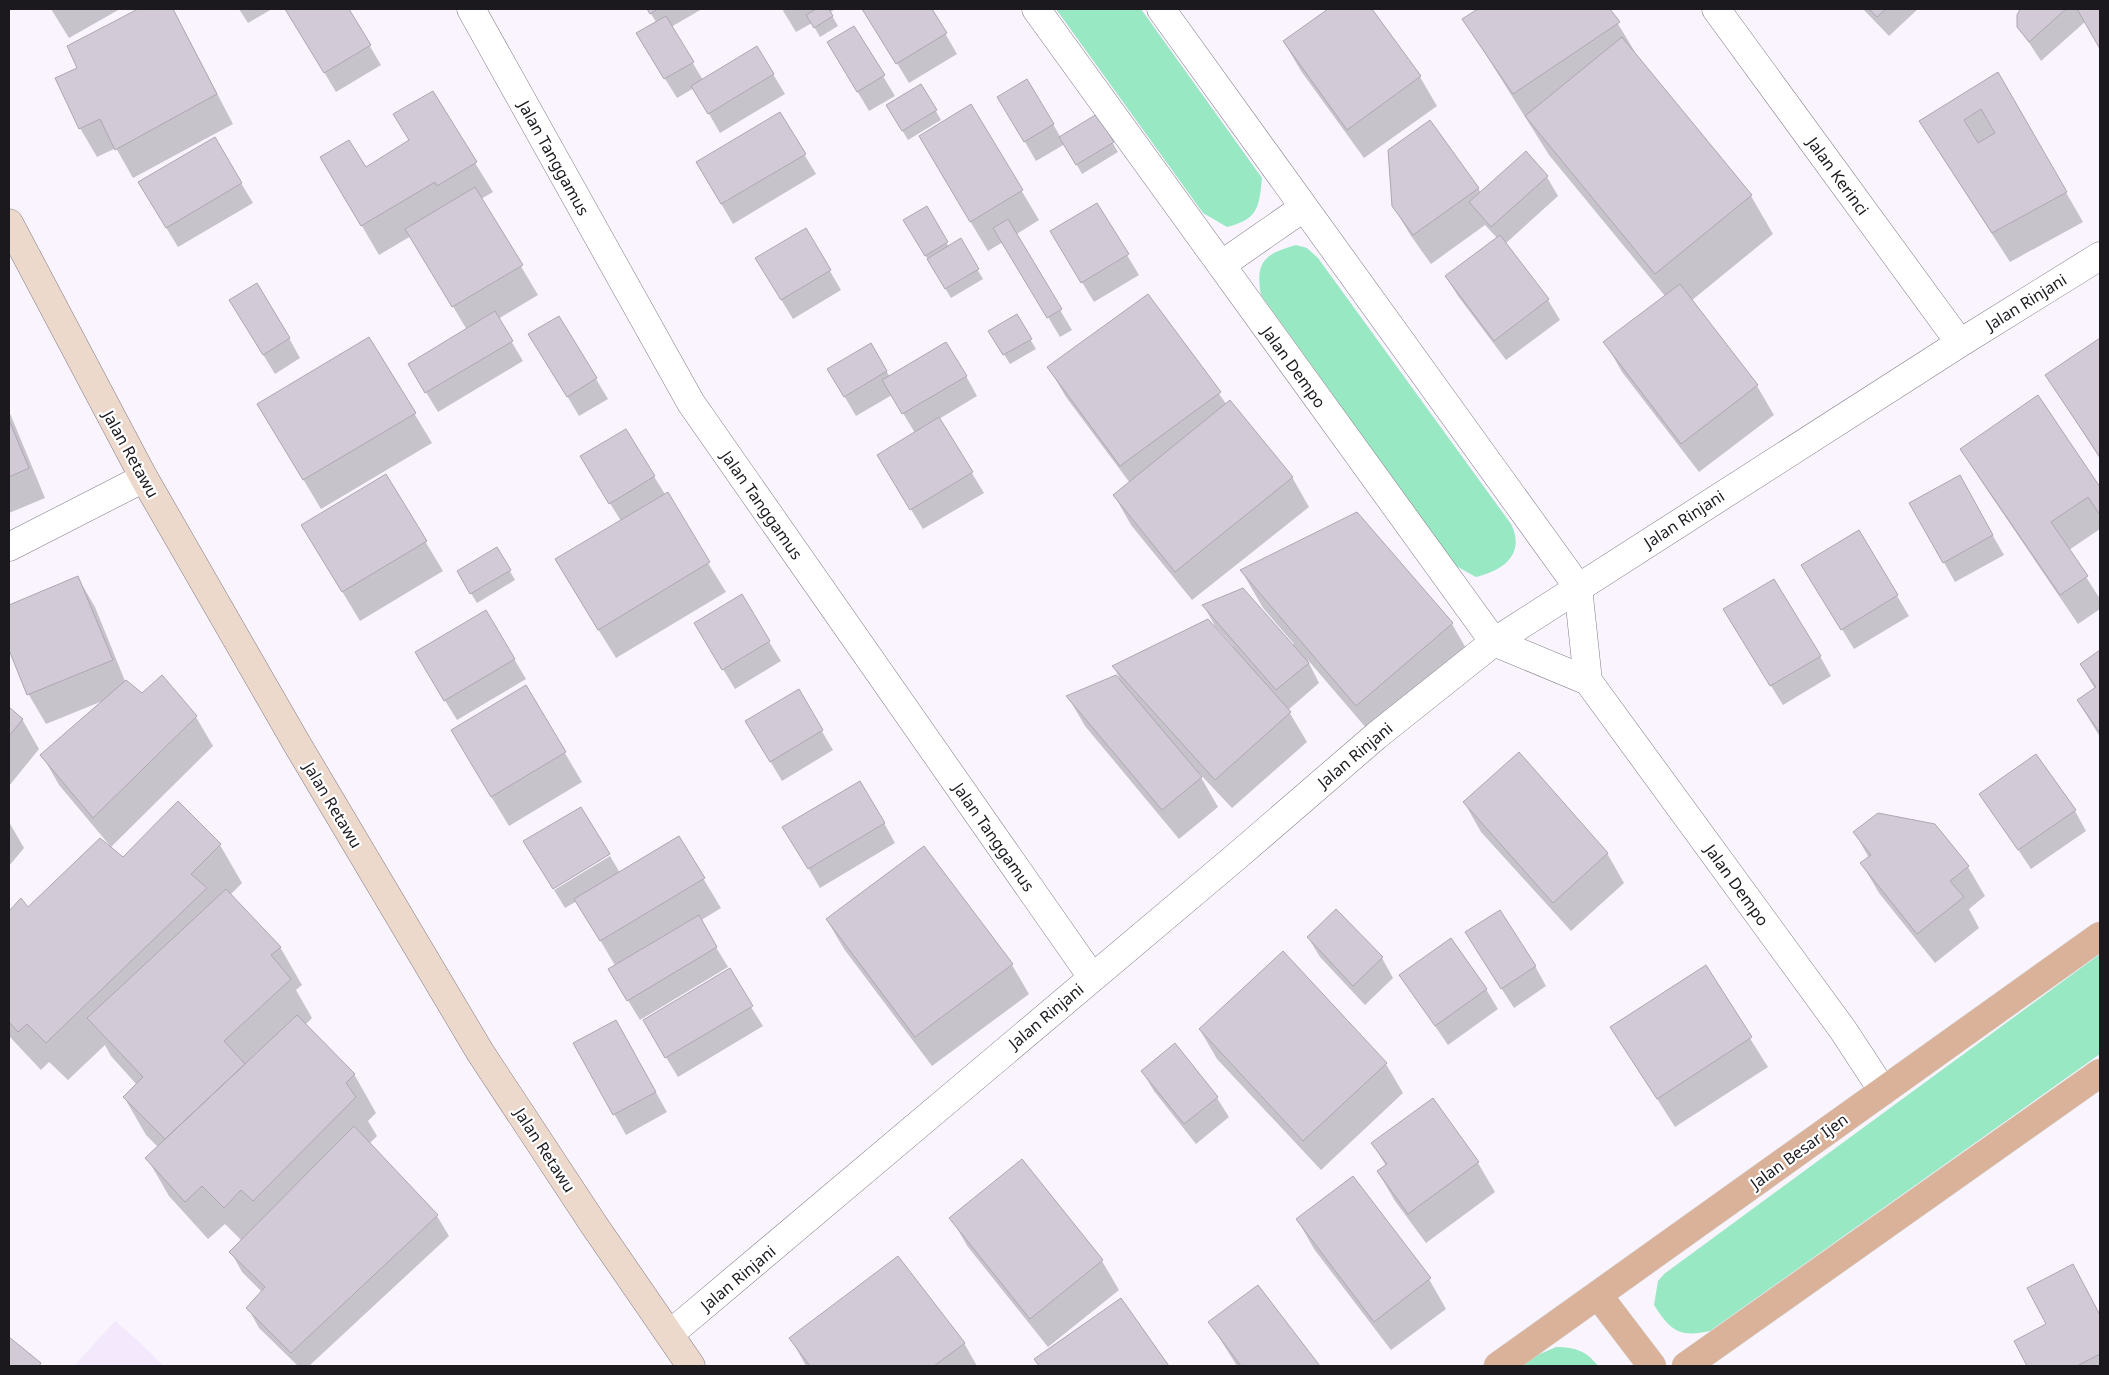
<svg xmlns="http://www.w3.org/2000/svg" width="2109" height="1375" viewBox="0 0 2109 1375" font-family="'Noto Sans',sans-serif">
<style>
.built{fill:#f3e8fc}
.green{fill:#98e8c3}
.shadow{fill:#0003}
.building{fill:#d2cbd7;stroke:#aea7b3;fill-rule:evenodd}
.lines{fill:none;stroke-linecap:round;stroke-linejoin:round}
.minor-casing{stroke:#817b86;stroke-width:29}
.secondary-casing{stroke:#817b86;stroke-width:29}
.primary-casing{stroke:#d6d6d6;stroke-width:29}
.minor{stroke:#fff;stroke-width:28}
.secondary{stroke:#ecd9cc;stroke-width:28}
.primary{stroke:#dab299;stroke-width:28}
.labels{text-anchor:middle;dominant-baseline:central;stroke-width:4.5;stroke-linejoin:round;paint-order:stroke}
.street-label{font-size:16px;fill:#1b191e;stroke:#fff}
</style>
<rect width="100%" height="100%" fill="#f9f4fe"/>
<!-- built -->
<path class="built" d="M115 1321 138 1341 164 1366H74Z"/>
<!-- green -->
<path class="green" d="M1056 9H1141L1262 178C1259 208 1258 219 1227 227L1203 213Z
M1296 245 1307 248 1318 258 1511 524C1526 554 1503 571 1476 577L1456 566 1261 295C1255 262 1264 254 1296 245Z
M2100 954V1054L1710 1331C1679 1338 1670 1330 1654 1305L1658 1281 1664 1274Z
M1556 1347C1575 1347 1587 1351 1598 1366H1520L1533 1357Z"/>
<!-- shadow -->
<path class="shadow" d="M51 9H120L69 38Z
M140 9H173L233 124 133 178 116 148 97 157 80 128 79 69 68 46Z
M239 9H272L248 23Z
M286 9H348L381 65 336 92Z
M648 9H702L671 27 703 80 773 74 785 94 720 133 694 88 677 98 649 53 656 22Z
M782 9H836L830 12 838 26 820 37 812 23 796 32Z
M864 9H931L957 54 909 83Z
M1330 9H1371L1420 77 1437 106 1364 158 1301 71 1284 42Z
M1480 9H1609L1635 52 1634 53 1751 196 1773 234 1691 301 1757 386 1774 415 1699 472 1622 372 1605 342 1665 296 1549 155 1464 20Z
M1863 9H1918L1889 36Z
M2022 9H2100V47L2086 21 2041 61 2018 26V15Z
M854 28 895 96 869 111 840 62Z
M1997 73 2083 222 2010 262 1920 122Z
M921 85 941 120 908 140 887 105Z
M432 93 493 192 481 199 538 295 498 319 523 361 438 412 421 384 467 330 411 236 379 255 339 187 411 141Z
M999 97 1053 124 1061 138 1097 116 1118 152 1082 174 1065 144 1036 161Z
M971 106 1039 220 1015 235 1072 330 1060 337 1003 242 988 251 937 166Z
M780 114 816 174 733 224 709 183Z
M1547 177 1558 196 1505 244 1548 300 1560 320 1506 360 1458 296 1446 277 1497 238 1485 225 1431 264 1411 236 1393 206 1478 188 1481 193Z
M241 183 253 203 178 247 151 203Z
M926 208 949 247 960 240 983 279 951 298 910 230Z
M806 230 841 290 793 319 768 278Z
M1063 251 1127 255 1139 275 1094 302Z
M1148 295 1227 405 1292 477 1309 507 1192 600 1131 525 1114 495 1130 483 1066 397 1049 368Z
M1016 316 1036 349 1010 364 990 332Z
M559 317 608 399 579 416 542 354Z
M242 320 289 338 300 358 275 374Z
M369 338 432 443 321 509 276 434Z
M2100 339V459L2047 376Z
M871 345 890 377 966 376 977 396 939 419 984 493 923 529 890 475 915 433 892 395 856 416 840 389Z
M2038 397 2100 489V529L2069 550 2100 599V609L2078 624 1979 478 1962 449Z
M9 411 45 498 9 513Z
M625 430 726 592 616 658 573 589 621 521 593 476Z
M386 476 443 571 360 621 320 555Z
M1959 477 2004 555 1955 582 1911 504Z
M1859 532 1909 616 1854 649 1815 585Z
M497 549 515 580 477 603 458 572Z
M1241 570 1452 624 1474 662 1379 743 1307 659 1319 683 1288 710 1307 742 1232 808 1198 772 1218 807 1179 839 1085 726 1068 697 1122 684 1114 667 1231 647 1233 646 1215 626 1204 606 1292 645 1294 644 1263 608Z
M78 578 95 607 125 681 142 695 196 717 213 746 111 847 59 785 42 755 105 700 46 724 29 695 9 647V606Z
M741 596 781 661 735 689 707 643Z
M486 612 526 679 457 720 428 673Z
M1736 630 1820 656 1831 676 1783 705Z
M2100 651V737L2078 701 2095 689 2081 665Z
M526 687 582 782 509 826 469 760Z
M798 691 833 750 782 781 758 741Z
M9 709 22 719 39 749 9 786Z
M1981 794 2075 811 2086 831 2031 869Z
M1464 802 1607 853 1624 883 1571 931 1481 832Z
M9 822 24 848 9 866Z
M884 823 895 843 820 888 796 847Z
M1855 833 1968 867 1985 896 1969 909 1979 928 1935 963 1879 893 1862 864 1869 858Z
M679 838 721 908 700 921 728 967 640 1020 621 989 616 967 577 901 565 908 554 890 610 856 620 873Z
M220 845 242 883 230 895 280 947 302 985 296 990 312 1018 305 1025 354 1074 376 1113 368 1121 377 1136 369 1144 437 1216 449 1236 309 1366H298L259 1328 248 1308 262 1292 242 1272 231 1252 242 1241 225 1224 208 1239 169 1196 147 1158 158 1147 146 1135 124 1097 137 1085 111 1056 105 1045 68 1080 49 1062 41 1070 9 1036V912L21 900 28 909 123 859Z
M923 848 1012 965 1029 994 932 1066 844 949 827 920Z
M1336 911 1382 958 1393 978 1365 1005 1320 957 1308 937Z
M1478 952 1535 966 1546 986 1514 1008Z
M1705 967 1768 1067 1675 1127 1612 1028Z
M1400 975 1486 989 1498 1009 1448 1045Z
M751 1007 763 1026 678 1077 656 1041Z
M1200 1030 1386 1064 1403 1093 1321 1170 1217 1059Z
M627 1041 667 1112 626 1135 575 1044Z
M1142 1071 1217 1098 1229 1117 1196 1144 1154 1091Z
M1433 1100 1478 1163 1495 1192 1426 1243 1395 1201 1378 1172 1386 1166 1373 1144Z
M1022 1161 1102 1261 1119 1290 1048 1347 968 1247 951 1218Z
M1297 1219 1429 1279 1446 1309 1391 1350 1314 1249Z
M2072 1266 2100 1315V1366H2029L2015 1341 2048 1325Z
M1258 1286 1319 1366H1237L1210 1323Z
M1120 1300 1168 1366H1039L1036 1360Z
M9 1338 40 1364 42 1366H9Z
M791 1339 964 1343 977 1366H806Z"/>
<!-- building -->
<path class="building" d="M138 9H173L217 94 115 150 100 119 79 129 55 78 77 68 67 46Z
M285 9H349L371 45 324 73Z
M647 9H658L650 14Z
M816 9H829L833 16 814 28 806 15Z
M862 9H932L947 33 896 64Z
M1328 9H1372L1421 76 1347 130 1283 41Z
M1478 9H1610L1620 22 1513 94 1462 19Z
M1869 9H1886L1877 17Z
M2020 9H2066L2029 42 2017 27V15Z
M2077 9H2100V49Z
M666 16 694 62 664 79 636 33Z
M854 26 885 75 857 92 827 42Z
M1622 37 1752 195 1655 274 1525 116Z
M757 46 774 74 708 114 691 86Z
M1998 72 2067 192 1992 233 1919 121ZM1981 109 1995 133 1978 143 1964 120Z
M1027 79 1054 124 1024 142 997 97Z
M921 84 937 110 902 131 886 105Z
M433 91 477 162 437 186 435 182 361 226 320 157 349 140 366 167 409 140 393 114Z
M971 104 1023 190 970 222 919 136Z
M780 112 806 154 721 204 696 162Z
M1097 114 1114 142 1076 165 1059 137Z
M1430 120 1479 188 1413 235 1392 206 1388 150Z
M215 137 242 183 166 228 138 182Z
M1526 151 1548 176 1491 227 1469 202Z
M475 187 523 265 452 307 405 229Z
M1097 203 1129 254 1081 283 1050 231Z
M927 206 948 242 925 256 903 220Z
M1008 219 1062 309 1047 318 993 228Z
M806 228 831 270 781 300 755 258Z
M1500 235 1549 299 1494 341 1445 276Z
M961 238 979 269 945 289 927 259Z
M257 283 290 338 263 355 229 300Z
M1680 284 1758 385 1681 444 1603 342Z
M1148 294 1221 392 1120 466 1047 367Z
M495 311 513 341 425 393 408 364Z
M1017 314 1032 339 1003 355 988 331Z
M559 316 597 378 567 397 528 334Z
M369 337 416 413 303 480 257 404Z
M2100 338V457L2045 375Z
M946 342 967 376 902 414 882 380Z
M871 343 887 371 844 397 827 369Z
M2038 395 2100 487V515L2088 497 2051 522 2088 576 2060 595 1960 449Z
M1230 400 1293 477 1175 572 1113 495Z
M939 417 973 472 910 510 877 455Z
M9 420 29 468 9 477Z
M626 429 655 476 609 504 580 456Z
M386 474 427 541 342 592 301 525Z
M1960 475 1993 535 1943 563 1909 503Z
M668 492 710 562 598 630 555 559Z
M1357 512 1453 623 1356 706 1240 570Z
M1859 530 1898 595 1841 630 1801 565Z
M497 547 511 570 470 594 457 571Z
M78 576 113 660 27 695 9 650V605Z
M1774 579 1821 656 1770 686 1723 609Z
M1243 588 1309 663 1276 690 1202 605Z
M742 594 770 641 722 670 694 623Z
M486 610 515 659 444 701 415 652Z
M1208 619 1291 712 1215 780 1112 666Z
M2100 650V733L2077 700 2096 687 2080 664Z
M162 675 197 716 93 818 40 755 126 680 142 693Z
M1116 675 1202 777 1162 810 1066 696Z
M526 685 566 752 491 797 451 730Z
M799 689 823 730 770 762 745 721Z
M9 707 23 719 9 736Z
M1519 752 1608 853 1553 903 1463 802Z
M2036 754 2076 810 2018 850 1979 794Z
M860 781 885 823 808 869 782 827Z
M178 801 221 844 191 874 207 888 46 1043 27 1024 18 1032 9 1022V911L21 898 28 907 100 838 123 857Z
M581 807 610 854 553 889 523 841Z
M1878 813 1935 824 1969 866 1950 881 1964 897 1917 934 1860 863 1871 855 1853 832Z
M679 836 705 878 600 941 574 899Z
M924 846 1013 964 915 1037 826 919Z
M226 889 281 947 271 955 291 979 224 1041 245 1064 165 1139 123 1097 143 1077 87 1018Z
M1336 909 1383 957 1353 986 1307 937Z
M1500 910 1536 966 1501 989 1465 932Z
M699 915 717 947 627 1001 608 969Z
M1451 938 1487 989 1435 1026 1399 975Z
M1283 951 1387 1063 1303 1141 1199 1029Z
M1706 965 1752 1037 1657 1099 1610 1027Z
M730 968 753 1006 665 1058 643 1020Z
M297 1015 355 1074 346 1083 356 1097 253 1201 241 1190 224 1208 202 1186 185 1202 145 1158Z
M616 1020 656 1092 613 1115 573 1043Z
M1175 1043 1218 1097 1184 1124 1141 1071Z
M1433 1098 1479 1162 1408 1214 1377 1171 1387 1164 1371 1143Z
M354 1126 438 1215 291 1353 246 1308 265 1287 229 1252Z
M1022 1159 1103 1260 1030 1319 949 1218Z
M1353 1176 1431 1278 1374 1322 1296 1219Z
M898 1256 965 1343 934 1366H810L789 1338Z
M2073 1264 2100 1315V1354L2077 1366H2027L2014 1341 2046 1324 2027 1288Z
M1258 1285 1320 1366H1241L1208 1322Z
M1121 1298 1169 1366H1039L1034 1359Z
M9 1337 41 1363 39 1366H9Z"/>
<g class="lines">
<defs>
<path id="minor" d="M471 9 691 403 1092 977
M1036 9 1494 642 1588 681
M1161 9 1578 587 1588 681 1843 1030 1883 1091
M1716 9 1960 343
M1221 265 1303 208
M9 547 144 478
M670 1334 1237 856 1376 736 1494 642 1960 343 2100 256"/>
<path id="secondary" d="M9 223 144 478 297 744 480 1052 594 1225 691 1366"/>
<path id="primary" d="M1598 1295 1652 1366
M1498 1366 2100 936
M1686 1366 2100 1073"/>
</defs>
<!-- minor casing -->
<use href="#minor" class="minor-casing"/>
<!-- secondary casing -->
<use href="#secondary" class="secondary-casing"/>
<!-- primary casing -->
<use href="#primary" class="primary-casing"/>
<!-- minor -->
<use href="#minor" class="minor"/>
<!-- secondary -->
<use href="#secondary" class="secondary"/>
<!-- primary -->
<use href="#primary" class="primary"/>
</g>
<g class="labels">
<!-- street labels -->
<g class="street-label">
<text transform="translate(554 158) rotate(61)">Jalan Tanggamus</text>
<text transform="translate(1838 176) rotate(54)">Jalan Kerinci</text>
<text transform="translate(2026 302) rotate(-32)">Jalan Rinjani</text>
<text transform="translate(1294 367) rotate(54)">Jalan Dempo</text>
<text transform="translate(131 454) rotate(61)">Jalan Retawu</text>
<text transform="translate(762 505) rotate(55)">Jalan Tanggamus</text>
<text transform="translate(1684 519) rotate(-33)">Jalan Rinjani</text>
<text transform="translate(1355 755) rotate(-40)">Jalan Rinjani</text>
<text transform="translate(333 805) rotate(59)">Jalan Retawu</text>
<text transform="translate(994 837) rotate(55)">Jalan Tanggamus</text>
<text transform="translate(1737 885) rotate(54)">Jalan Dempo</text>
<text transform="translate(1046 1016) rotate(-40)">Jalan Rinjani</text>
<text transform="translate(545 1150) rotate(57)">Jalan Retawu</text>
<text transform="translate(1799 1151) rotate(-36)">Jalan Besar Ijen</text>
<text transform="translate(738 1278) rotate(-40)">Jalan Rinjani</text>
</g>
</g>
<!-- border -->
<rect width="2109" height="1375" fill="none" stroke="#1b191e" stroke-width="20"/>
</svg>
